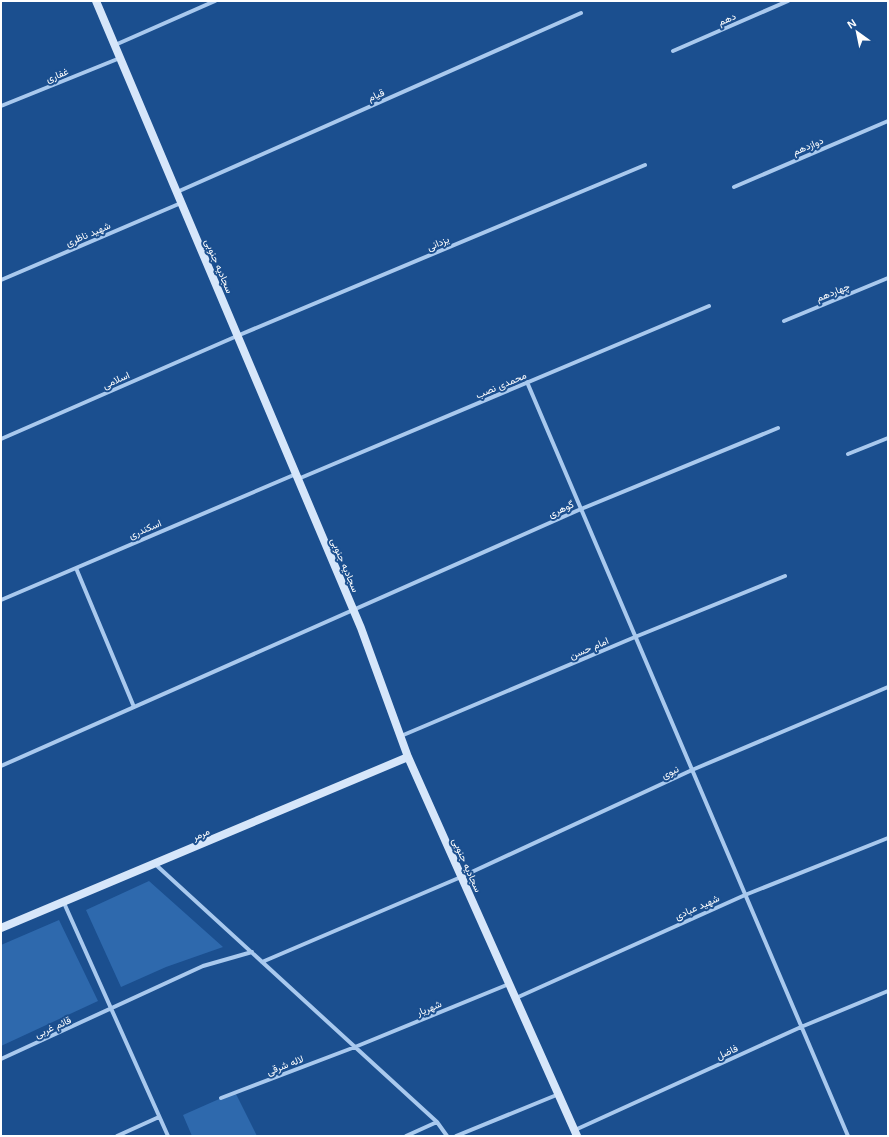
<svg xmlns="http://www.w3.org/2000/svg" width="889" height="1137" viewBox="0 0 889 1137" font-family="Helvetica,Vazirmatn,sans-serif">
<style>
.green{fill:#2e69ad}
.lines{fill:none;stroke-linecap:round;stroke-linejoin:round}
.street{stroke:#a9c9ee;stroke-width:4}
.secondary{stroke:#d6e6fa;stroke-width:8}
.labels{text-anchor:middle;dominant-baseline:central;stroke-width:4;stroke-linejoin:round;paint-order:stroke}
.street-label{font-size:10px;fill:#fff;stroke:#1b4f8f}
</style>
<rect width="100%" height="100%" fill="#1b4f8f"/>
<!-- green -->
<path class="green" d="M149 881 223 947 166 967 121 987 86 910Z
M59 920 98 1001 1 1046V945Z
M235 1092 257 1136H192L183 1115Z"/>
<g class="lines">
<!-- street -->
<path class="street" d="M115 45 215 1
M673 51 788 1
M1 106 120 58
M734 187 888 121
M177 192 581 13
M1 280 181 203
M784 321 888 278
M527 382 848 1136
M1 439 237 336 645 165
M848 454 888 438
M298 479 709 306
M76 568 134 707
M1 600 296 474
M401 736 635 637 785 576
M1 766 581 509 778 428
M155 864 437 1122 447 1136
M64 903 168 1136
M262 962 461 877 692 770 888 687
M516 998 745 895 888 838
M1 1059 203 966 252 952
M221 1098 355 1047 509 984
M575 1130 801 1027 888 991
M117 1136 159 1117
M406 1136 437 1122
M456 1136 559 1094"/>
<!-- secondary -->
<path class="secondary" d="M96 1 361 628 408 757 577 1136
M1 928 408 757"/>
</g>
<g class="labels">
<!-- street labels -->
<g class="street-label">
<text transform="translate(727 19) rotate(-23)">دهم</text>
<text transform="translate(57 75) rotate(-22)">غفاری</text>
<text transform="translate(376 95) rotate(-24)">قیام</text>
<text transform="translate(808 146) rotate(-23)">دوازدهم</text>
<text transform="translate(88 234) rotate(-23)">شهید ناظری</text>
<text transform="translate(438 243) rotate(-23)">یزدانی</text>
<text transform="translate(219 266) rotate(67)">سجادیه جنوبی</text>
<text transform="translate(833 292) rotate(-22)">چهاردهم</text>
<text transform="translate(116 380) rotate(-24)">اسلامی</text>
<text transform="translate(501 385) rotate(-23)">محمدی نصب</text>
<text transform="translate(561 509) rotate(-24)">گوهری</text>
<text transform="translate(145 529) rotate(-23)">اسکندری</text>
<text transform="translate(345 565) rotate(67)">سجادیه جنوبی</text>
<text transform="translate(589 648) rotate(-23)">امام حسن</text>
<text transform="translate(670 772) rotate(-25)">نبوی</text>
<text transform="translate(201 834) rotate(-23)">مرمر</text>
<text transform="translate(467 865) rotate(66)">سجادیه جنوبی</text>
<text transform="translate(697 907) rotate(-24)">شهید عبادی</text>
<text transform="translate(429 1008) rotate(-22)">شهریار</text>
<text transform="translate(53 1027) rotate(-24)">قائم غربی</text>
<text transform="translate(727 1052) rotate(-24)">فاضل</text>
<text transform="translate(285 1065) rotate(-21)">لاله شرقی</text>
</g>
</g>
<!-- border -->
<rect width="889" height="1137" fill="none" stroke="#ffffff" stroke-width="4"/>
<!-- north arrow -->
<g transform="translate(857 32) rotate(327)" stroke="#1b4f8f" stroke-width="3" paint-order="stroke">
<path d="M0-3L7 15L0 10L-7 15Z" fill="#ffffff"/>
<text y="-6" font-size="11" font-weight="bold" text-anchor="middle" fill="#ffffff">N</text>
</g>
</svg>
